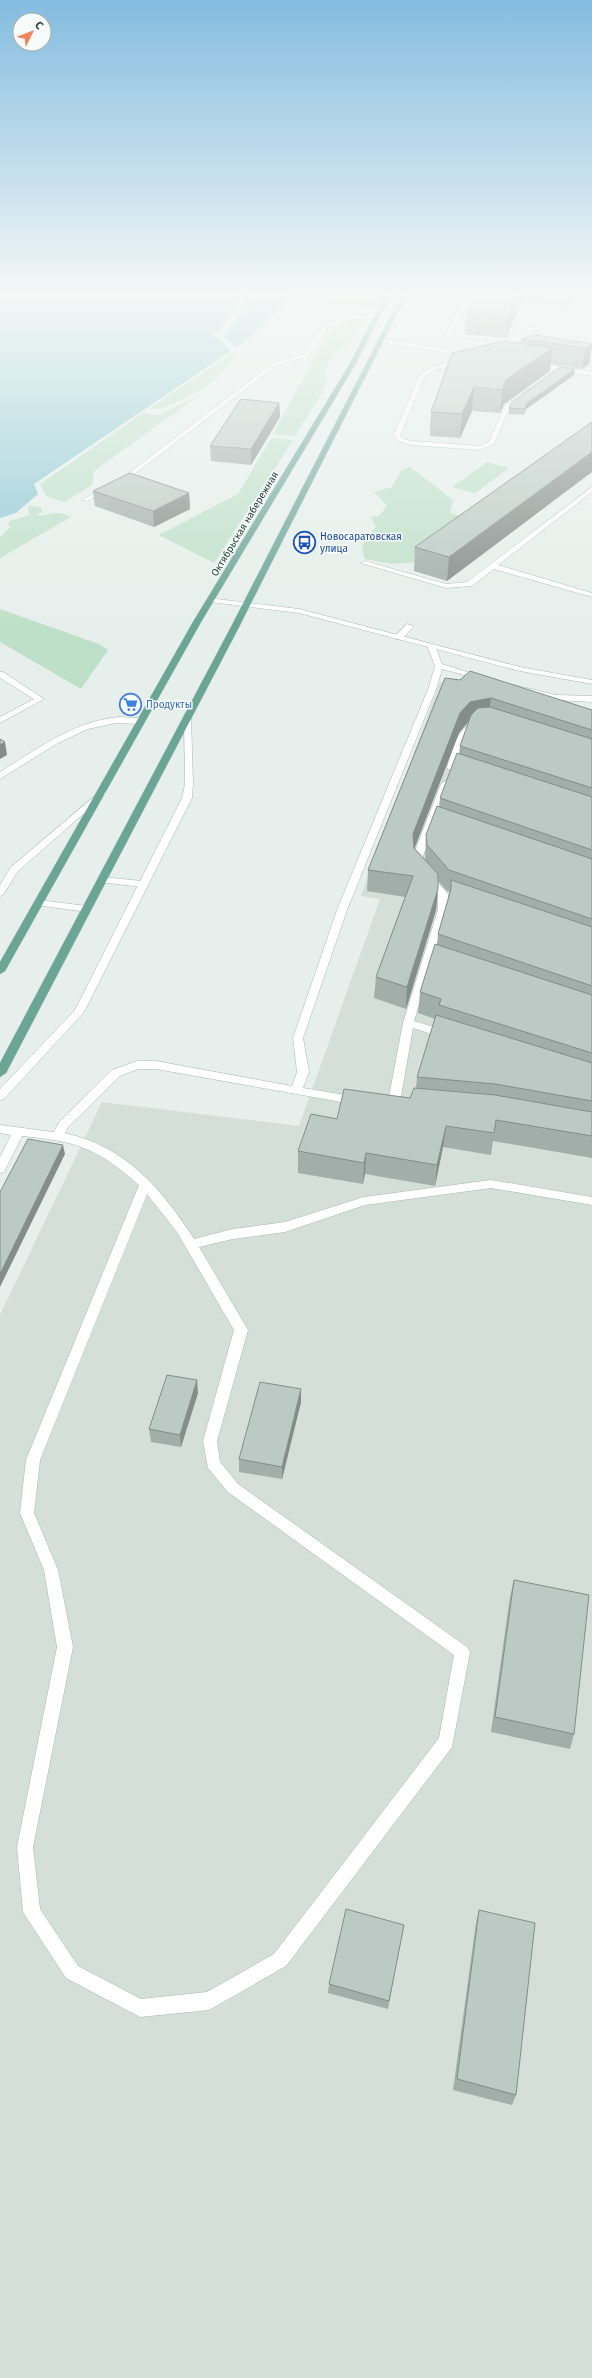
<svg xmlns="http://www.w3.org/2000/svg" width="592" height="2378" viewBox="0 0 592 2378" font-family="'Fira Sans',sans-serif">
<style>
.built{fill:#d4dfda}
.green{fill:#bfe0c8}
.water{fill:#8ec9d4}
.pier{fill:#e6efeb}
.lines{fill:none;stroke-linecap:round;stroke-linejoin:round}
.lane-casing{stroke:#a8b8b2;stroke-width:1}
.street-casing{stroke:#a8b8b2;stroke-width:1}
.primary-casing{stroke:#c2cac8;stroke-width:1}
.lane{fill:#fff;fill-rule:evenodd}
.street{fill:#fff;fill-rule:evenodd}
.primary{fill:#6aa596;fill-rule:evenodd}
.wall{fill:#a1aea9;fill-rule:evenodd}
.shaded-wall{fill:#838d89}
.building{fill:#bbcac4;stroke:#838d89}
.labels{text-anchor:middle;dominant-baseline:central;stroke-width:3;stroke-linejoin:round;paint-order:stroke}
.far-street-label{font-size:10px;fill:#24423a;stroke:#f7fbf9}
.far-transit-label{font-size:10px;fill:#164399;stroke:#f7fbf9;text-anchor:start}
.far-shop-label{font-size:10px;fill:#366cbe;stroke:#f7fbf9;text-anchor:start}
</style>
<rect width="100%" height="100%" fill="#e6efeb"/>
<!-- built -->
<path class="built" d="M440 682 592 730V2378H0V1315L102 1102 299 1126 380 899 361 896Z"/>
<!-- green -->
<path class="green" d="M336 292H383L375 308 323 303Z
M364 319 357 332 324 339C335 326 347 320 364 319Z
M356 334 353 340 335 353 325 370 327 385 295 436 273 434 324 340Z
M232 353 235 356C229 363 224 371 217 378 205 389 165 412 149 409Z
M198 396 94 471 92 485 64 502 46 496 40 484 143 413 159 415Z
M271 438 293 440 214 563 159 535 238 494Z
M487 462 509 468 475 493 452 487Z
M410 467 453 500 450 513 459 516 468 515C429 557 426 572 365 559 358 546 368 535 376 527L371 517 379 516 387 506 374 492 392 487 401 470Z
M28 506 41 507 42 512 37 514 40 516C51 514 59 510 71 517L0 558V537L11 526 8 525 10 521 29 515Z
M0 609 99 644 108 650 81 689 0 642Z"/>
<!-- water -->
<path class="water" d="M0 292H296L247 340 34 484 38 494 16 513 0 518Z"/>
<!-- pier -->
<path class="pier" d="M250 292 244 301 250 302 224 336 237 349 232 352 217 337 212 336 216 332H219L227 322 224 321 228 315H232L239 306H235L246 292Z"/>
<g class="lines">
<defs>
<path id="lane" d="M467 292H472L451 335 452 338 501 345 515 337 518 329 541 327 544 329 522 332 519 339 497 352 494 350 496 348 448 340 445 335Z
M378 314 380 317 348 320 333 324 328 327 309 356 277 365 128 479 87 501 82 500 124 477 273 363 305 354 324 325 329 322 348 316Z
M381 339 473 353 476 355 473 357 379 342Z
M463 359 465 362 437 369 425 376 400 435 403 439 412 441 479 446 489 442 505 405 527 390H531V392L510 407 494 444 480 450 411 445 399 441 394 435 420 374 433 367Z
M535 363 592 372V376L533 366Z
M592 487V492L498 565 592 593V597L494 569 472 586 446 588 361 563 365 561 446 584 467 582Z
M407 624 414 626 402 639H396V635Z
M428 643 435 645 442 664 486 678 482 680 442 669 437 687 347 910 303 1038 309 1072 303 1088 358 1097 362 1098 364 1101 362 1104 358 1105 156 1069H138L120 1076 68 1127 65 1133C126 1147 161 1188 194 1239L233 1229 285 1222 364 1197 491 1180 592 1197V1205L491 1188 365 1205 285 1232 233 1239 199 1247 248 1330 217 1441 220 1462 238 1484 467 1647 470 1652 452 1747 286 1966 209 2010 140 2017 66 1978 23 1912 17 1847 57 1647 44 1570 20 1513 26 1460 139 1185C96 1147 78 1142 22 1136L4 1172 0 1173V1157L11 1135 0 1133V1125L54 1132 59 1122 112 1070 137 1061H156L292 1086 297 1072 293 1038 337 910 429 687 435 666 427 645ZM147 1194 177 1232 234 1330 203 1441 208 1468 228 1492 454 1655 439 1738 274 1954 207 1992 141 1999 78 1966 40 1909 33 1847 73 1647 58 1570 34 1513 40 1460Z
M0 672H3L44 699 0 723V717L34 699 0 678Z
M514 685 556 695 592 696V702L556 700 514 689Z
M119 717 141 718 145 721 141 724 116 723 88 729 58 743 0 779V772C37 749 74 721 119 717Z
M476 722 480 725 467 736 455 767 451 770 448 769 447 767C453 750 456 727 476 722Z
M445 781 449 784 423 856 424 867 448 894V910L414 1021 451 1032 452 1035 447 1039 413 1028 400 1102 394 1106 388 1102 403 1023 438 910V895L414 868 413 856 441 784Z
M102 877 142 881 147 884 142 887 99 882V878Z
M39 900 87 906 92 909 87 912 36 905V901Z"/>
<path id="street" d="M208 598 299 609 520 667 592 680V684L520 671 299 613 211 602H208Z
M184 716 191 718 193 784 192 798 84 1012 4 1099 0 1100V1089L75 1010 182 798 185 784Z
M102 790 107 793 105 795 18 871 3 895 0 896V885L11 867Z"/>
<path id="primary" d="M387 292H392L355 365 201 622 5 971 0 974V962L193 622 349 365Z
M403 292H408L239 627 6 1073 0 1077V1063L231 627Z"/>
</defs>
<!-- lane casing -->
<use href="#lane" class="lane-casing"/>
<!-- street casing -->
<use href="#street" class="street-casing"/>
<!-- primary casing -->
<use href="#primary" class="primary-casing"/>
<!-- lane -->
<use href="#lane" class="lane"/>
<!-- street -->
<use href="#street" class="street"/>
<!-- primary -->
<use href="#primary" class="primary"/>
</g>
<!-- wall -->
<path class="wall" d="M477 292H573L572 306 522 301 506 338 465 334 466 312Z
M521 339 592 344 589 364 582 369 550 364V371L504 404 500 413 472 411 460 438 430 436 431 412 521 343Z
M574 375 526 409 524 415 509 414V408Z
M279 403 280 417 251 465 211 461 210 446Z
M592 422 447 581 414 571 415 547Z
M93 491 189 493 190 509 154 527 95 506Z
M445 678 592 710V1158L493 1141 491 1155 443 1147 435 1186 365 1174 363 1184 298 1173V1151L337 1119 410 1098 416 1088 417 1077 435 1019 418 1013 420 992 437 944 438 934 450 892 447 891 438 881 436 910 406 1009 374 998 376 977 405 897 367 891 368 870ZM468 722H469L460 746 459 754 440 798 439 807 426 835 425 860 414 848 459 733Z
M301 1389V1402L282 1479 239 1472V1459Z
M198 1393 181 1447 151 1442 149 1429Z
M514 1580 574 1734 570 1749 491 1732 510 1597Z
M479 1910 516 2095 512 2105 453 2090 476 1923Z
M404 1925 388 2009 328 1993 329 1984Z"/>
<!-- shaded-wall -->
<path class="shaded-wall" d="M518 292H523L522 301 506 338 508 316Z
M592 344 589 364 582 369 585 348Z
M552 348 550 371 504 404 500 413 502 390 506 380Z
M575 369 574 375 526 409 524 415 525 409 527 403Z
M474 387 472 411 460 438 462 414Z
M279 403 280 417 251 465V449Z
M592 452V472L447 581 449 557Z
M189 493 190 509 154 527 153 511Z
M491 698 488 719 468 722 459 733 412 855 413 834 460 713 470 702Z
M5 742 7 755 0 759V745Z
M438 889 436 910 406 1009 407 987Z
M446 1126 443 1147 435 1186 437 1165Z
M63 1145 65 1154 0 1287V1274Z
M366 1153 365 1174 363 1184 364 1163Z
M197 1380 198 1393 181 1447 180 1435Z
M301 1389V1402L282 1479V1467Z"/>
<!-- building -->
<path class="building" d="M477 292H518L508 316 466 312Z
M536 335 592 344 585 348 521 339Z
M504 341 552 348 506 380 502 390 474 387 462 414 431 412 452 353Z
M560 367 575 369 527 403 525 409 509 408 512 402Z
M241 399 279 403 251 449 210 446Z
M592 422V452L449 557 415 547Z
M130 473 189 493 153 511 93 491Z
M470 671 592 710V730L491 698 470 702 460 713 413 834 414 848 438 874V889L407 987 376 977 413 876 368 870 445 678 460 680Z
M490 707 592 739V788L460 746 471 715 478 708Z
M0 739 5 742 0 745Z
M457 753 592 797V850L440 798Z
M437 806 592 859V919L449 870 427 845 426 835Z
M451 880 592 927V986L438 934 451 889Z
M435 944 592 995V1053L439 1005 441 999 420 992Z
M436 1015 592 1063V1101L495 1084 417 1077Z
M414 1088 495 1095 592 1112V1136L496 1120 494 1133 446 1126 437 1165 366 1153 364 1163 298 1151 311 1114 337 1119 344 1089 410 1098Z
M28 1139 63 1145 0 1274V1192Z
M167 1375 197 1380 180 1435 149 1429Z
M260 1382 301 1389 282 1467 239 1459Z
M514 1580 589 1595 574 1734 495 1717Z
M346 1909 404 1925 389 2001 329 1984Z
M479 1910 535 1923 516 2095 457 2079Z"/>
<!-- sky -->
<linearGradient id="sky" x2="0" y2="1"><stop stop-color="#84bce0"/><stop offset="0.47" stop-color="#f4f8f6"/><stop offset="1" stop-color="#f4f8f6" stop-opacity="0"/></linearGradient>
<rect width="592" height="625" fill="url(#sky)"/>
<!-- icons -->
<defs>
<symbol id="bus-ring" viewBox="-11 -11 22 22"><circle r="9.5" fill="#f7fbf9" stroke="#1a4fb4" stroke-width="1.5"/><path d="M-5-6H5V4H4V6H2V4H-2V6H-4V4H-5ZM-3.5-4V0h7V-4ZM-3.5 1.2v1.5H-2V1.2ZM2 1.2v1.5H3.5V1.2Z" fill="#1a4fb4"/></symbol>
<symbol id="supermarket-ring" viewBox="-11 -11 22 22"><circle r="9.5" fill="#f7fbf9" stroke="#3f7fe0" stroke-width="1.5"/><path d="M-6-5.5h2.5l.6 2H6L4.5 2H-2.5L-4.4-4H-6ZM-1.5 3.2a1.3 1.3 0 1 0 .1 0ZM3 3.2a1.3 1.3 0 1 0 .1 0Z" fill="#3f7fe0"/></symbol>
</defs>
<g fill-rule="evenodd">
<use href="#bus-ring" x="292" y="530" width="25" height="25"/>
<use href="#supermarket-ring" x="118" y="692" width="25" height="25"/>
</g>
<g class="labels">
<!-- far-street labels -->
<g class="far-street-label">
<text transform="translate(245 524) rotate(-59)">Октябрьская набережная</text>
</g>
<!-- far-transit labels -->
<g class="far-transit-label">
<text x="320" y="537">Новосаратовская<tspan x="320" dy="12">улица</tspan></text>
</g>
<!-- far-shop labels -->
<g class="far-shop-label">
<text x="146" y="705">Продукты</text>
</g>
</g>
<!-- north arrow -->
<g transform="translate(32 32) rotate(47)"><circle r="19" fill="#f7fbf9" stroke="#a3b1ad"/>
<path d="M0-3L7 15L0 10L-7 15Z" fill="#f4845f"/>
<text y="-6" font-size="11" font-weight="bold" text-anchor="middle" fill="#24423a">С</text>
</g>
</svg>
